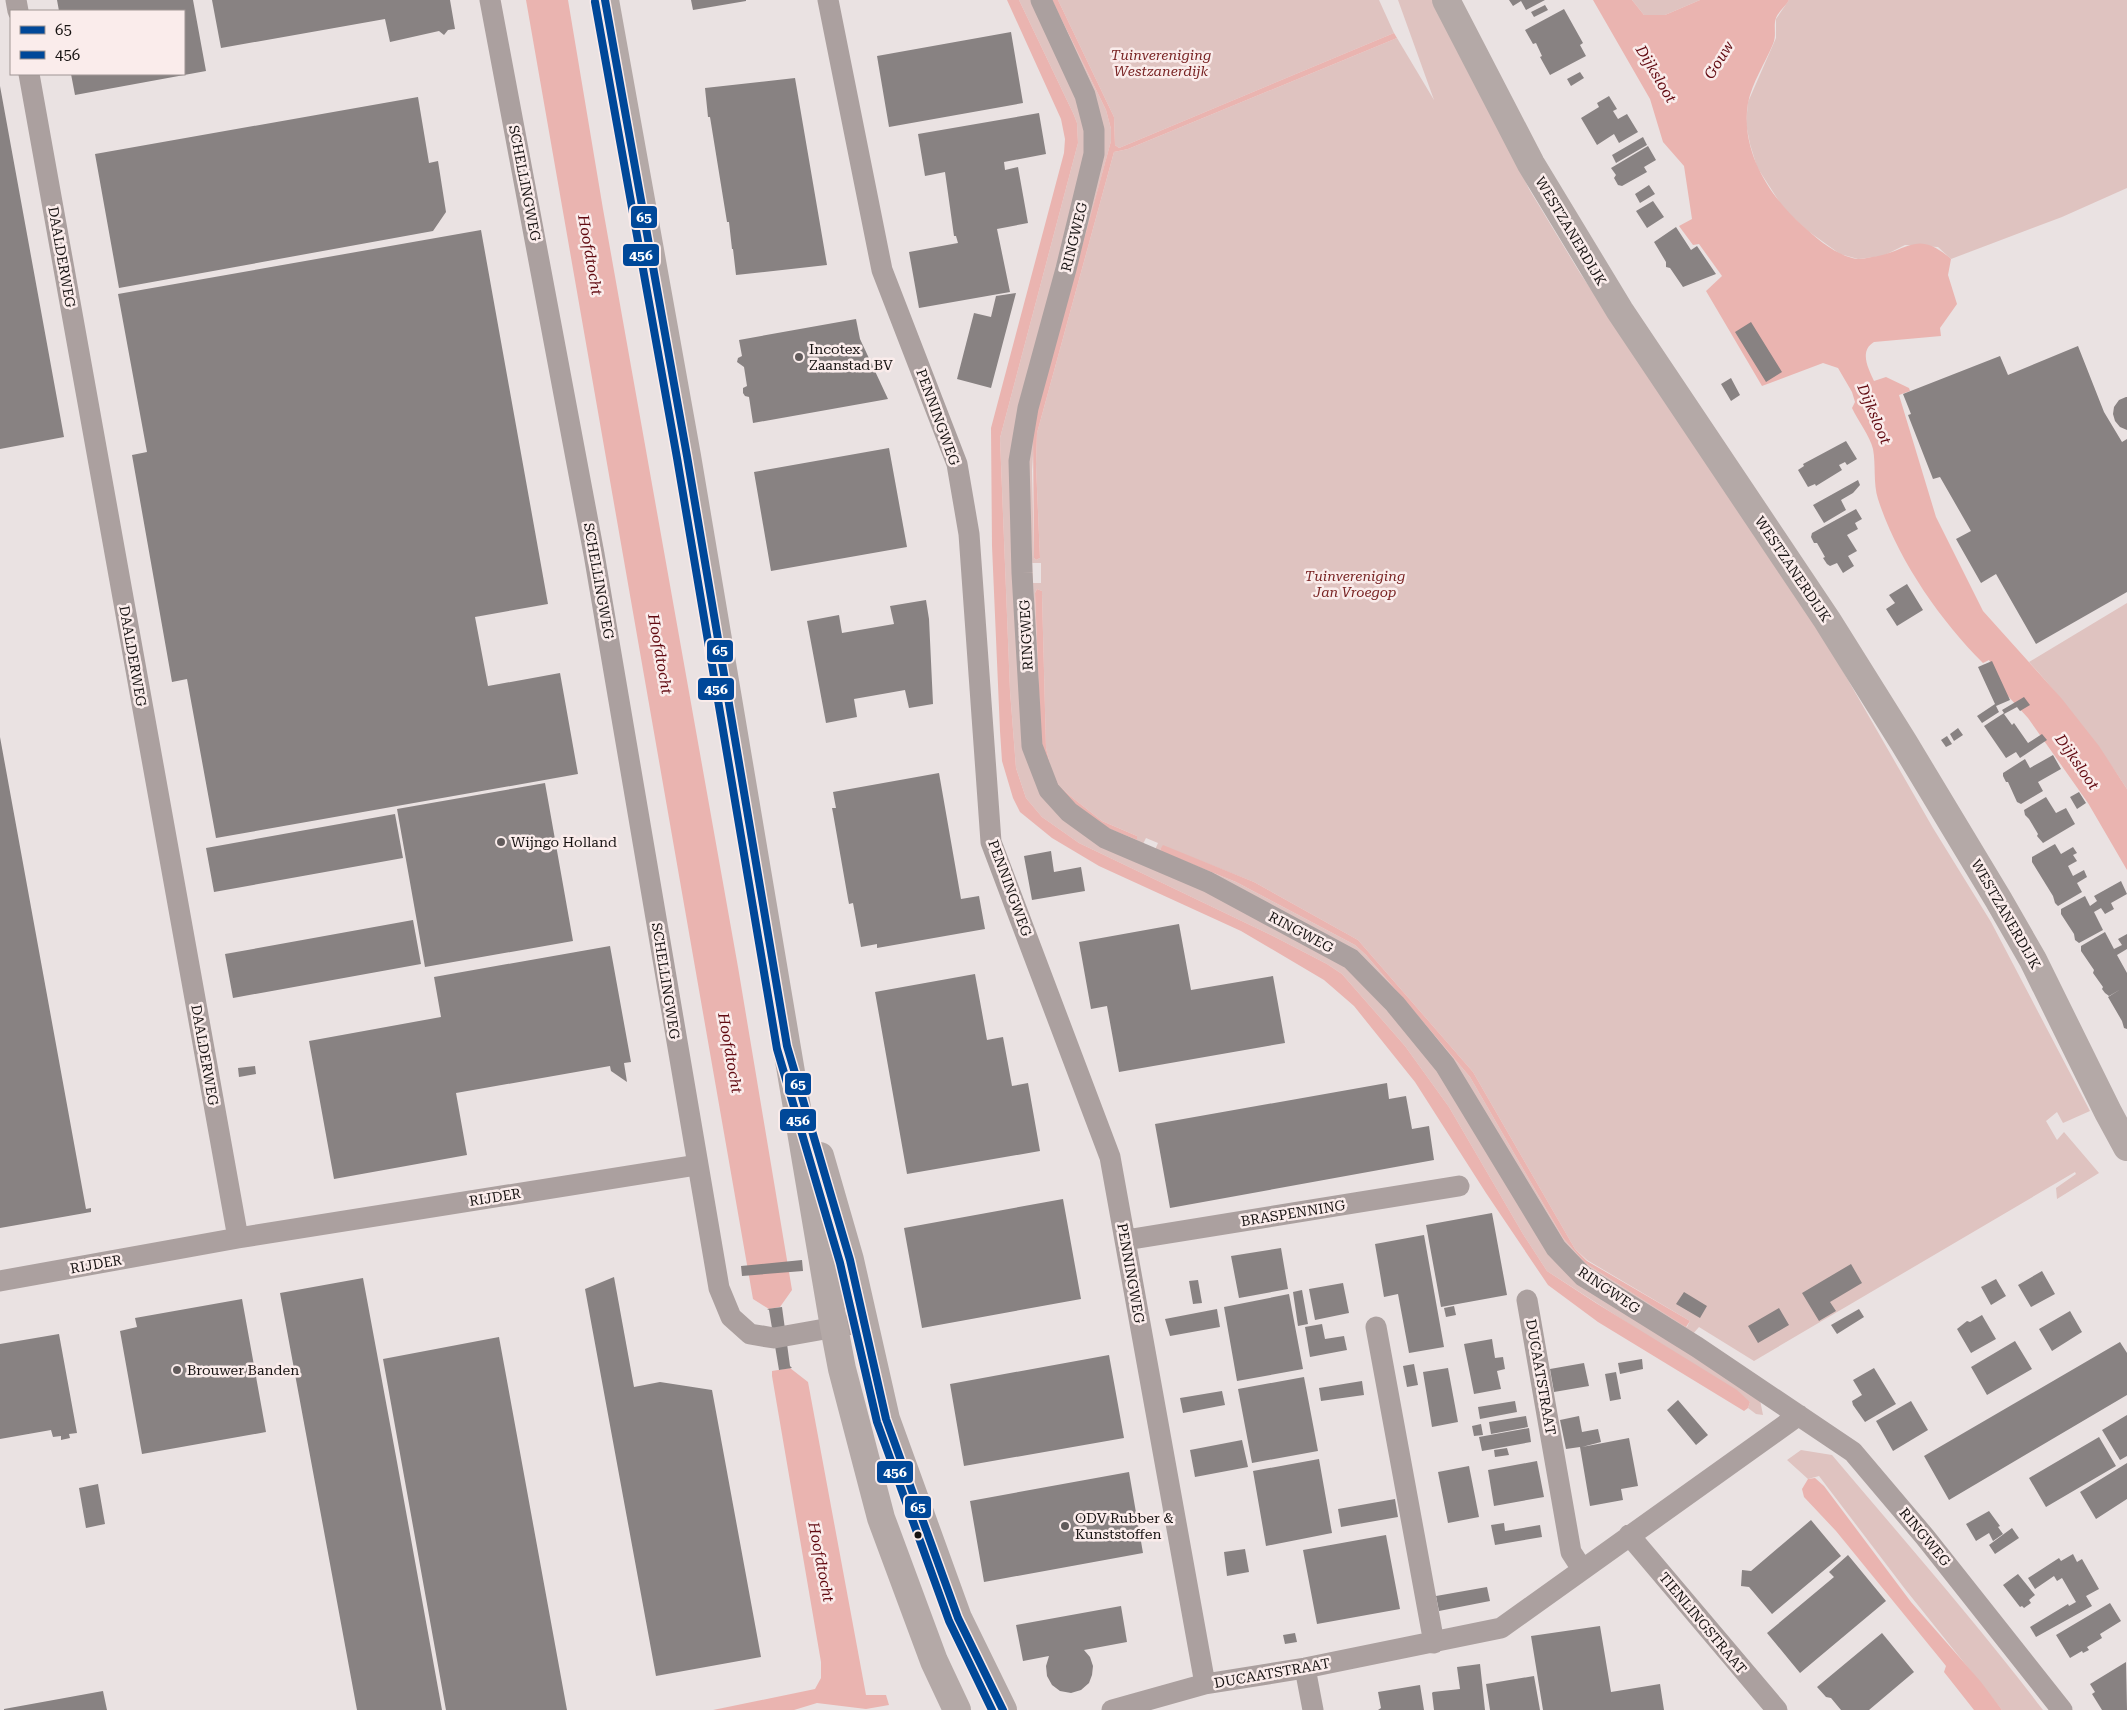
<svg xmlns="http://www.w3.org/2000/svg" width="2127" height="1710" viewBox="0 0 2127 1710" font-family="'Roboto Serif',serif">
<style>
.green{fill:#dfc3c0;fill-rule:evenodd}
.water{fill:#eab4b0}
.building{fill:#888282}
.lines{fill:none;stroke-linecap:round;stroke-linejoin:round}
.street{stroke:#aba09f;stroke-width:21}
.secondary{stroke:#b4a9a7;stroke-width:28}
.bus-1-casing{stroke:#faeceb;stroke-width:11}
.bus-2-casing{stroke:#faeceb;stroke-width:11}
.bus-1{stroke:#004899;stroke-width:8}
.bus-2{stroke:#004899;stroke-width:8}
.poi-dot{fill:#615b5b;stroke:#faeceb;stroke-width:2}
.bus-dot{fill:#171312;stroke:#faeceb;stroke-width:2}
.labels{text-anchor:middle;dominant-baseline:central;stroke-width:5;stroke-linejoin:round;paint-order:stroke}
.park-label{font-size:14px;font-style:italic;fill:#782323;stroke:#faeceb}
.street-label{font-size:14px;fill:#171312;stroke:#faeceb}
.poi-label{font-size:14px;fill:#171312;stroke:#faeceb;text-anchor:start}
.water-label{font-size:15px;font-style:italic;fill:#610910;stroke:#faeceb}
.line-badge{stroke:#faeceb;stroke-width:2}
.badge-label{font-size:14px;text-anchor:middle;font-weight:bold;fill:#fff}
</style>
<rect width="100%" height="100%" fill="#eae2e2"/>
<!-- green -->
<path class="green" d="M1019 0H1035L1079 95 1090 143 1025 397 1042 790 1203 889 1340 961 1429 1055 1549 1248 1760 1400 1763 1415 1756 1414 1748 1408 1750 1402 1547 1271 1523 1234 1449 1107 1405 1046 1342 974 1327 964 1273 936 1079 843 1042 817 1026 798 1016 768 1010 691 1000 438 1078 143 1077 123 1074 115Z
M1047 0H1052L1106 110 1111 129V141L1035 423 1032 471 1034 558 1036 560 1040 558 1036 465 1037 433 1114 152 1128 149 1397 38 1434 100 1398 0H1436L1458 40 1529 189 1580 273 1813 619 1933 828 1991 922 2090 1111 2063 1123 2057 1112 2046 1121 2057 1140 2064 1132 2099 1173 2057 1199 2056 1188 2076 1174 2075 1172 1754 1361 1699 1327 1692 1335 1683 1331 1585 1270 1559 1241 1468 1088 1441 1049 1373 972 1353 955 1330 939 1216 881 1154 852 1158 843 1146 838 1142 846C1118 836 1091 826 1072 807 1040 776 1038 736 1035 694 1032 657 1033 620 1030 583H1041V563H1028L1026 445 1037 394 1099 165 1101 126 1090 91ZM1037 589 1042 591V594L1046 748 1051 769 1059 786 1069 795 1102 821 1137 836V840L1105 827 1087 816 1061 791 1049 772 1041 741 1035 593ZM1163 846 1254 882 1358 940 1473 1072 1575 1249 1587 1260 1690 1321 1687 1327 1585 1263 1563 1238 1470 1077 1366 955 1355 945 1236 882 1162 852 1160 849Z
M1058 0H1379L1394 33 1119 148 1115 145 1114 117Z
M1632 0H1700L1665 15H1644Z
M1789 0H2127V188L2062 217 1951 259 1938 247 1905 245 1883 256 1858 259 1840 254 1808 231 1784 209 1757 167 1750 144 1746 124 1748 102 1776 38V19Z
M2127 603V789C2097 743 2065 702 2029 662Z
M1801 1450 1832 1455C1903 1539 1976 1622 2043 1710H2002L1905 1589 1819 1476 1808 1479 1787 1460Z"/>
<!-- water -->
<path class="water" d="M526 0H568L603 209 738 967 792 1290 780 1307 769 1309 753 1299Z
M1007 0H1019L1074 115 1077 123 1078 143 1000 438 1010 691 1016 768 1026 798 1042 817 1079 843 1273 936 1327 964 1342 974 1405 1046 1449 1107 1523 1234 1547 1271 1596 1303 1737 1390 1750 1402 1748 1408 1744 1411 1598 1322 1548 1285 1486 1193 1415 1082 1354 1006 1324 980 1241 931 1099 866 1052 838 1020 812 1013 798 1002 761 1000 731 992 546 991 428 1064 153 1065 139 1061 119Z
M1052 0H1058L1114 117 1115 145 1119 148 1394 33 1397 38 1128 149 1114 152 1037 433 1036 465 1040 558 1036 560 1034 558 1033 433 1040 400 1111 141V129L1106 110Z
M1593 0H1632L1644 15H1665L1700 0H1789C1786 6 1778 12 1776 18 1773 26 1777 35 1773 44 1765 63 1752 83 1748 103 1740 150 1769 196 1803 226 1817 239 1837 256 1857 259 1861 259 1867 258 1872 257 1908 252 1916 228 1951 259L1948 275 1957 304 1940 328 1941 336 1874 342C1859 351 1868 368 1874 381L1886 377 1909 388 1910 391 1899 395 1936 517 1983 611 2062 699 2099 746 2127 789V870L2088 803 2028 718 2007 695 1989 660 1983 663C1939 619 1897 558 1878 499 1873 483 1876 465 1873 449 1870 436 1858 421 1852 408L1855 402 1852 392 1838 368 1823 363 1762 386 1706 291 1722 276 1699 244 1693 245 1679 226 1692 219 1684 166 1663 142 1650 99Z
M1037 589 1042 591V594L1046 748 1051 769 1059 786 1069 795 1102 821 1137 836V840L1105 827 1087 816 1061 791 1049 772 1041 741 1035 593Z
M1163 845 1254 882 1358 940 1473 1072 1575 1249 1587 1261 1690 1321 1686 1327 1585 1263 1563 1238 1470 1077 1366 955 1355 945 1236 882 1162 852 1160 849Z
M790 1368 808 1382 866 1695H886L889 1705 866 1709 817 1703 794 1710H713L815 1689 821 1678V1662L772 1376V1371Z
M1815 1478 1824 1486 1911 1602 1981 1682 2002 1710H1974L1944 1672 1946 1666 1942 1661 1836 1531 1804 1497 1802 1489 1808 1479Z"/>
<!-- building -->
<path class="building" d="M57 0H193L206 71 75 95 71 74H184V11H59Z
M212 0H450L455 29 448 30 444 35 439 31 390 42 385 19 221 48Z
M691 0H746V1L693 10Z
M1509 0H1545L1526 10 1521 1 1513 6Z
M1545 5 1548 10 1534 17 1531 12Z
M1564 9 1583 43 1580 45 1586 56 1550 75 1540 57 1542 56 1536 43 1533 44 1525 30Z
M1011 32 1023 103 889 127 877 56Z
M1580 72 1584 78 1571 86 1567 79Z
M795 78 827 265 736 275 733 249H732L729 222H727L710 117H708L705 88Z
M0 86 64 437 0 449Z
M1609 96 1617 109 1613 111 1618 119 1627 114 1638 132 1619 143 1614 134 1597 145 1581 118 1599 107 1597 103Z
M418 97 429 163 438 161 446 212 433 231 119 288 95 154Z
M1039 113 1046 154 1004 162 1005 170 1018 167 1028 223 997 229 1010 292 919 308 909 252 958 243 956 236H954L945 172 925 176 918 134Z
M1643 137 1647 145 1616 163 1612 155Z
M1648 146 1656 160 1644 167 1647 172 1622 186 1618 185 1614 178 1616 175 1611 168Z
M1649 185 1655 194 1640 203 1635 194Z
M1653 201 1664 217 1647 228 1636 211Z
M1676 227 1691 250 1697 246 1716 274 1683 287 1670 268 1666 267V262L1654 242Z
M481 230 548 604 475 617 488 686 560 673 578 774 216 838 187 679 172 682 132 455 147 452 118 294Z
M1016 293 991 388 957 379 974 313 991 317 996 296Z
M856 319 860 339 888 399 753 423 749 397 745 396 743 393V388L747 386 744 367 737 362 738 358 742 356 739 340Z
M1751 322 1782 372 1766 382 1735 332Z
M2078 346 2104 412 2122 442 2127 439V592L2036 644 1996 574 1981 583 1956 539 1971 531 1940 477 1933 479 1908 415 1911 414 1903 394 2000 356 2008 375Z
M1731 378 1740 395 1731 401 1721 384Z
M2126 397H2127V430L2120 427 2115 421 2113 414 2114 407 2119 400Z
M1846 441 1857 459 1847 465 1845 462 1839 465 1842 470 1816 486 1815 484 1808 487 1798 470 1804 466 1803 464Z
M889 448 907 547 771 571 754 472Z
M1858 480 1860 485 1853 493 1841 500 1846 510 1824 523 1813 505Z
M1856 509 1862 519 1855 523 1858 529 1847 535 1857 551 1848 556 1854 566 1843 573 1837 563 1830 566 1827 564 1823 558 1825 557 1817 543H1814L1811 537 1812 533Z
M1907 584 1923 610 1897 626 1886 609 1895 603 1889 595Z
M926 600 929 619 933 704 909 708 905 690 854 699 857 717 826 723 807 621 839 615 842 633 894 624 890 606Z
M1992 661 2010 700 1996 706 1999 712 1982 723 1977 716 1995 704 1978 667Z
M2024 697 2030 705 2020 711 2017 707 2004 714 2012 725 2014 723 2028 743 2042 734 2047 740 2020 758 2016 752 2006 758 1984 726 2004 713 2002 710Z
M1958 728 1963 735 1954 741 1950 734Z
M1947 736 1952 744 1946 747 1941 740Z
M0 737 86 1209 91 1208V1212L0 1228Z
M2053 755 2061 769 2038 782 2043 791 2021 804 2017 802 2008 782H2006L2003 776V773L2025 759 2030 768Z
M939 773 961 899 979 896 985 929 877 948V944L861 947 853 903 849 904 848 899 833 813 832 808H836L833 792Z
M545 783 573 941 425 967 397 809Z
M2079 792 2086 803 2077 809 2070 797Z
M2046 797 2056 813 2066 808 2075 824 2043 843 2037 836 2038 834 2029 819 2025 815 2024 810Z
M395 814 403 858 214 892 206 848Z
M2055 844 2061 854 2073 847 2077 853 2073 855 2077 861 2068 866 2073 876 2084 870 2087 877 2077 883 2082 892 2058 906 2055 903 2053 896 2032 862V857Z
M1051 851 1054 872 1081 867 1085 891 1032 900 1024 856Z
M2121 881 2127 894 2111 903 2114 909 2105 914 2101 908 2094 912 2103 930 2079 943 2075 940 2074 934 2061 914V909L2085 896 2090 906 2097 901 2094 896Z
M413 920 421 964 233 998 225 954Z
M1179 924 1191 990 1273 976 1285 1043 1119 1072 1107 1006 1091 1009 1079 942Z
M2105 932 2114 949 2122 945 2118 939 2127 934V949L2117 955 2127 973V1029L2124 1028 2122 1021 2108 997 2121 989 2109 996 2105 993 2102 989 2103 987 2093 973 2094 970 2081 951V946Z
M610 946 631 1062 624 1063 627 1082 611 1071 610 1066 456 1093 467 1155 334 1179 309 1041 441 1017 434 977Z
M975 974 987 1040 1003 1037 1012 1086 1028 1083 1040 1151 907 1174 875 992Z
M255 1066 256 1074 239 1077 238 1068Z
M1387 1083 1389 1099 1406 1096 1412 1129 1429 1126 1434 1160 1170 1208 1155 1124Z
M1063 1199 1081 1299 922 1328 904 1228Z
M1492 1213 1507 1295 1441 1307 1426 1225Z
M1424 1235 1444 1347 1409 1353 1398 1294 1384 1297 1375 1244Z
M1281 1248 1288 1289 1239 1298 1231 1256Z
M802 1260 803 1271 742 1276 741 1266Z
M1851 1264 1862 1283 1830 1302 1836 1311 1819 1321 1802 1293Z
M2042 1271 2055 1294 2031 1307 2018 1285Z
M614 1277 634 1387 660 1382 712 1390 761 1657 656 1676 585 1289Z
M363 1278 397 1462 442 1710H357L280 1293Z
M1996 1279 2006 1296 1991 1305 1981 1287Z
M1198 1280 1202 1303 1193 1304 1189 1281Z
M1343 1283 1349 1313 1315 1320 1309 1289Z
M1302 1290 1308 1324 1298 1326 1293 1292Z
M1684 1292 1707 1306 1700 1318 1676 1304Z
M1289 1294 1303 1369 1237 1381 1224 1307Z
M242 1299 266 1432 142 1454 120 1331 137 1327 135 1318Z
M1454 1306 1456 1315 1446 1317 1444 1308Z
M782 1307 790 1366 792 1368 779 1370 769 1310 767 1309Z
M1779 1308 1789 1325 1758 1343 1748 1326Z
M1217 1309 1220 1327 1170 1336 1165 1319Z
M1859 1309 1864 1317 1837 1334 1831 1325Z
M2070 1311 2082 1332 2052 1351 2039 1329Z
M1982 1315 1996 1339 1971 1353 1957 1329 1967 1321 1970 1322Z
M1322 1324 1325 1339 1344 1336 1347 1350 1310 1357 1305 1327Z
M59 1334 77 1433 69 1434 70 1438 61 1440V1436L53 1437 51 1430 0 1439V1344Z
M499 1337 567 1710H446L383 1359Z
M1492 1339 1495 1358 1503 1357 1505 1369 1497 1371 1501 1389 1474 1394 1464 1344Z
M2015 1341 2032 1369 1987 1395 1971 1367Z
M2120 1342 2127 1353V1395L1949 1500 1924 1456Z
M1109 1355 1124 1438 964 1466 950 1384Z
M1642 1359 1643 1369 1620 1374 1618 1363Z
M1584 1363 1589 1386 1554 1392 1550 1369Z
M1414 1364 1418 1385 1407 1387 1403 1366Z
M1448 1368 1458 1422 1432 1427 1423 1372Z
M1874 1368 1896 1404 1865 1422 1853 1405 1852 1401 1862 1395 1853 1380Z
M1616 1372 1621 1399 1610 1401 1605 1374Z
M1304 1377 1318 1451 1252 1463 1238 1389Z
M1362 1381 1364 1395 1321 1401 1319 1388Z
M1222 1391 1225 1405 1183 1413 1180 1398Z
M1678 1400 1708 1435 1696 1445 1667 1410Z
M1515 1401 1517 1412 1480 1419 1478 1407Z
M1911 1401 1928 1430 1893 1451 1876 1421Z
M2127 1415V1456L2120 1460 2102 1430Z
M1526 1416 1528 1427 1491 1434 1489 1422Z
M1579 1416 1582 1432 1598 1429 1601 1442 1582 1447 1629 1438 1638 1486 1621 1489 1623 1500 1590 1506 1580 1447 1566 1449 1560 1420Z
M1481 1424 1483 1435 1474 1436 1472 1426Z
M1529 1428 1531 1442 1482 1451 1479 1437Z
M2099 1437 2116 1466 2046 1507 2029 1478Z
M1242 1440 1248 1467 1195 1477 1190 1450Z
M1507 1448 1509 1455 1495 1457 1494 1450Z
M1319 1459 1332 1533 1266 1546 1253 1471Z
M1537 1461 1544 1497 1494 1506 1488 1470Z
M2127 1463V1499L2096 1519 2080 1492Z
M1469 1466 1479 1517 1448 1523 1438 1472Z
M1129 1472 1143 1553 984 1582 970 1501Z
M98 1484 105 1524 86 1528 79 1488Z
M1395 1499 1398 1517 1341 1527 1338 1509Z
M1989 1511 2000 1526 1998 1527 2003 1534 1993 1541 1989 1533 1976 1541 1966 1524Z
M1811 1520 1841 1556 1772 1614 1749 1587 1741 1586 1742 1570 1751 1571Z
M1504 1523 1505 1531 1540 1525 1542 1537 1495 1545 1491 1525Z
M2012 1528 2019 1538 1995 1554 1989 1545Z
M1386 1535 1400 1609 1317 1624 1303 1550Z
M1245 1549 1249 1572 1227 1576 1224 1552Z
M2073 1554 2077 1562 2082 1559 2099 1589 2086 1596 2092 1606 2036 1637 2030 1627 2068 1604 2069 1606 2076 1602 2062 1578 2057 1581 2054 1576 2035 1589 2028 1578 2059 1558 2061 1561Z
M1848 1555 1886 1601 1800 1673 1767 1633 1834 1577 1829 1572Z
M2018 1574 2035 1595 2029 1600 2031 1603 2024 1608 2022 1606 2020 1607 2003 1585Z
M1487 1587 1490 1601 1439 1611 1436 1596Z
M2110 1603 2121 1621 2100 1634 2102 1638 2087 1647 2089 1650 2083 1653 2082 1651 2070 1658 2056 1635Z
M1121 1606 1127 1642 1084 1650 1090 1657 1093 1666 1092 1675 1089 1683 1081 1690 1071 1693 1060 1691 1052 1685 1047 1676 1046 1666 1049 1656 1023 1661 1016 1625Z
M1600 1626 1611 1692 1660 1684 1664 1710H1543L1531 1636Z
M1295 1633 1297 1642 1285 1644 1283 1635Z
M1882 1633 1914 1672 1869 1710H1841L1831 1698 1826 1697 1817 1687Z
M2126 1662 2127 1710H2102L2092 1694 2095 1692 2090 1684Z
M1480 1664 1485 1710H1434L1432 1693 1433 1692 1460 1689 1457 1667Z
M1534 1676 1540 1710H1490L1486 1684Z
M1420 1685 1424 1710H1378L1381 1708 1378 1692Z
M103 1691 107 1710H4V1709Z"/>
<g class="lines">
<!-- street -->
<path class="street" d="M16 0 18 11
M490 0 594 554 719 1288 731 1317 750 1334 774 1338 864 1322
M828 0 882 270 957 464 969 534 991 842 1110 1157 1205 1684
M1041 0 1085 95 1094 130V154L1066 269 1028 408 1019 461 1022 573 1032 746 1049 790 1069 812 1105 838 1208 882 1351 959 1395 1004 1445 1065 1556 1248 1583 1276 1697 1347 1853 1452 1925 1537 2062 1710
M29 74 238 1238
M1126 1240 1459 1186
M0 1281 238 1238 697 1165
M1527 1300 1571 1552 1582 1569
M1376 1327 1434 1643
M1629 1535 1777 1710
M1305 1668 1313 1710
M1112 1710 1205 1684 1305 1668 1501 1628 1799 1415"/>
<!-- secondary -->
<path class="secondary" d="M605 0 687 456 834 1327 842 1369 881 1518 934 1661 957 1710
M1446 0 1531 164 1620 311 1827 620 1904 743 1998 899 2033 960 2108 1112 2127 1147
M820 1156 850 1260 886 1419 958 1618 1003 1710"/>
<defs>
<path id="bus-1" d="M605 0 687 456 787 1046 850 1260 886 1419 958 1618 1003 1710"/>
<path id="bus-2" d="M595 2 677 458 777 1049 840 1263 877 1422 949 1621 992 1710"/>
</defs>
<!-- bus-1 casing -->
<use href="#bus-1" class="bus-1-casing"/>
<!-- bus-2 casing -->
<use href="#bus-2" class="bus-2-casing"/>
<!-- bus-1 -->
<use href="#bus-1" class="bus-1"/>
<!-- bus-2 -->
<use href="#bus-2" class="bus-2"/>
</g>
<!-- markers -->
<g class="poi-dot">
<circle cx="799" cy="357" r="5"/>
<circle cx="501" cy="842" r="5"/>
<circle cx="177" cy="1370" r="5"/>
<circle cx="1065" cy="1526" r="5"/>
</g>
<circle class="bus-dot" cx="918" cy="1535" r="4.5"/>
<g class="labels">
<!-- park labels -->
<g class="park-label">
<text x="1161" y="55">Tuinvereniging<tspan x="1161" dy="16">Westzanerdijk</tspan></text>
<text x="1355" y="576">Tuinvereniging<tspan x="1355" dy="16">Jan Vroegop</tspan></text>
</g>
<!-- street labels -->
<g class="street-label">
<text transform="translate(525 183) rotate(79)">SCHELLINGWEG</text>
<text transform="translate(1571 231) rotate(59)">WESTZANERDIJK</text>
<text transform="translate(1074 237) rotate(-76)">RINGWEG</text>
<text transform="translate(62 257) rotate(80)">DAALDERWEG</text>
<text transform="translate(938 417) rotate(70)">PENNINGWEG</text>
<text transform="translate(1793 569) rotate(56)">WESTZANERDIJK</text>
<text transform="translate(599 581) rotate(80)">SCHELLINGWEG</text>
<text transform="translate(1026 635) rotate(-93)">RINGWEG</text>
<text transform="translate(133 656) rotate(80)">DAALDERWEG</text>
<text transform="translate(1010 888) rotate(70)">PENNINGWEG</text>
<text transform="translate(2006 914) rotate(60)">WESTZANERDIJK</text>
<text transform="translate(1301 932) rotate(28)">RINGWEG</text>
<text transform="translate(666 981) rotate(81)">SCHELLINGWEG</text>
<text transform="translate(205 1055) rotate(80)">DAALDERWEG</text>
<text transform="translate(495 1197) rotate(-9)">RIJDER</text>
<text transform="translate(1293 1213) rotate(-9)">BRASPENNING</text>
<text transform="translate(96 1264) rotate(-10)">RIJDER</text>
<text transform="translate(1131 1273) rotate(80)">PENNINGWEG</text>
<text transform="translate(1609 1290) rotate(34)">RINGWEG</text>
<text transform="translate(1541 1377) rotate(80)">DUCAATSTRAAT</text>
<text transform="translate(1925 1537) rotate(50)">RINGWEG</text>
<text transform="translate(1703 1623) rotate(50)">TIENLINGSTRAAT</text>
<text transform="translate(1272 1673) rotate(-10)">DUCAATSTRAAT</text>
</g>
<!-- poi labels -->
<g class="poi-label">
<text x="809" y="349">Incotex<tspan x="809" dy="16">Zaanstad BV</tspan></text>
<text x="511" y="842">Wijngo Holland</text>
<text x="187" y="1370">Brouwer Banden</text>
<text x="1075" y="1518">ODV Rubber &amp;<tspan x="1075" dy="16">Kunststoffen</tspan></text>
</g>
<!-- water labels -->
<g class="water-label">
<text transform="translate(1719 60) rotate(-58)">Gouw</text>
<text transform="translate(1656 74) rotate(59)">Dijksloot</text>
<text transform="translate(590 255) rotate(80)">Hoofdtocht</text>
<text transform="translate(1874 414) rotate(67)">Dijksloot</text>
<text transform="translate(660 654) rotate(80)">Hoofdtocht</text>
<text transform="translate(2077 762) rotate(55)">Dijksloot</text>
<text transform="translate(730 1053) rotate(80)">Hoofdtocht</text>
<text transform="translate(821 1562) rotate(79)">Hoofdtocht</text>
</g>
</g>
<g class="line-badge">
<rect x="630" y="205" width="28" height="24" rx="5" fill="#004899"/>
<rect x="622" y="243" width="38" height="24" rx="5" fill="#004899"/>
<rect x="706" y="639" width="28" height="24" rx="5" fill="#004899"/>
<rect x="697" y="677" width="38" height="24" rx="5" fill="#004899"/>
<rect x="784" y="1072" width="28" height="24" rx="5" fill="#004899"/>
<rect x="779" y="1108" width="38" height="24" rx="5" fill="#004899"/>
<rect x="876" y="1460" width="38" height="24" rx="5" fill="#004899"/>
<rect x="904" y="1495" width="28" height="24" rx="5" fill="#004899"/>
</g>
<g class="badge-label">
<text x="644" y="222">65</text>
<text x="641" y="260">456</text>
<text x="720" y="655">65</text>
<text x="716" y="694">456</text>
<text x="798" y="1089">65</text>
<text x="798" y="1125">456</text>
<text x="895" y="1477">456</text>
<text x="918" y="1512">65</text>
</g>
<!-- legend -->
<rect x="10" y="10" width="175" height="65" fill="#faeceb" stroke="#9f9594"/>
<rect x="20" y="26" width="25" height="8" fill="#004899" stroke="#9f9594"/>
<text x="55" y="35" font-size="15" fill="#171312">65</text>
<rect x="20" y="51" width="25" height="8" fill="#004899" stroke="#9f9594"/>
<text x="55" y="60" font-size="15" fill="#171312">456</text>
</svg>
